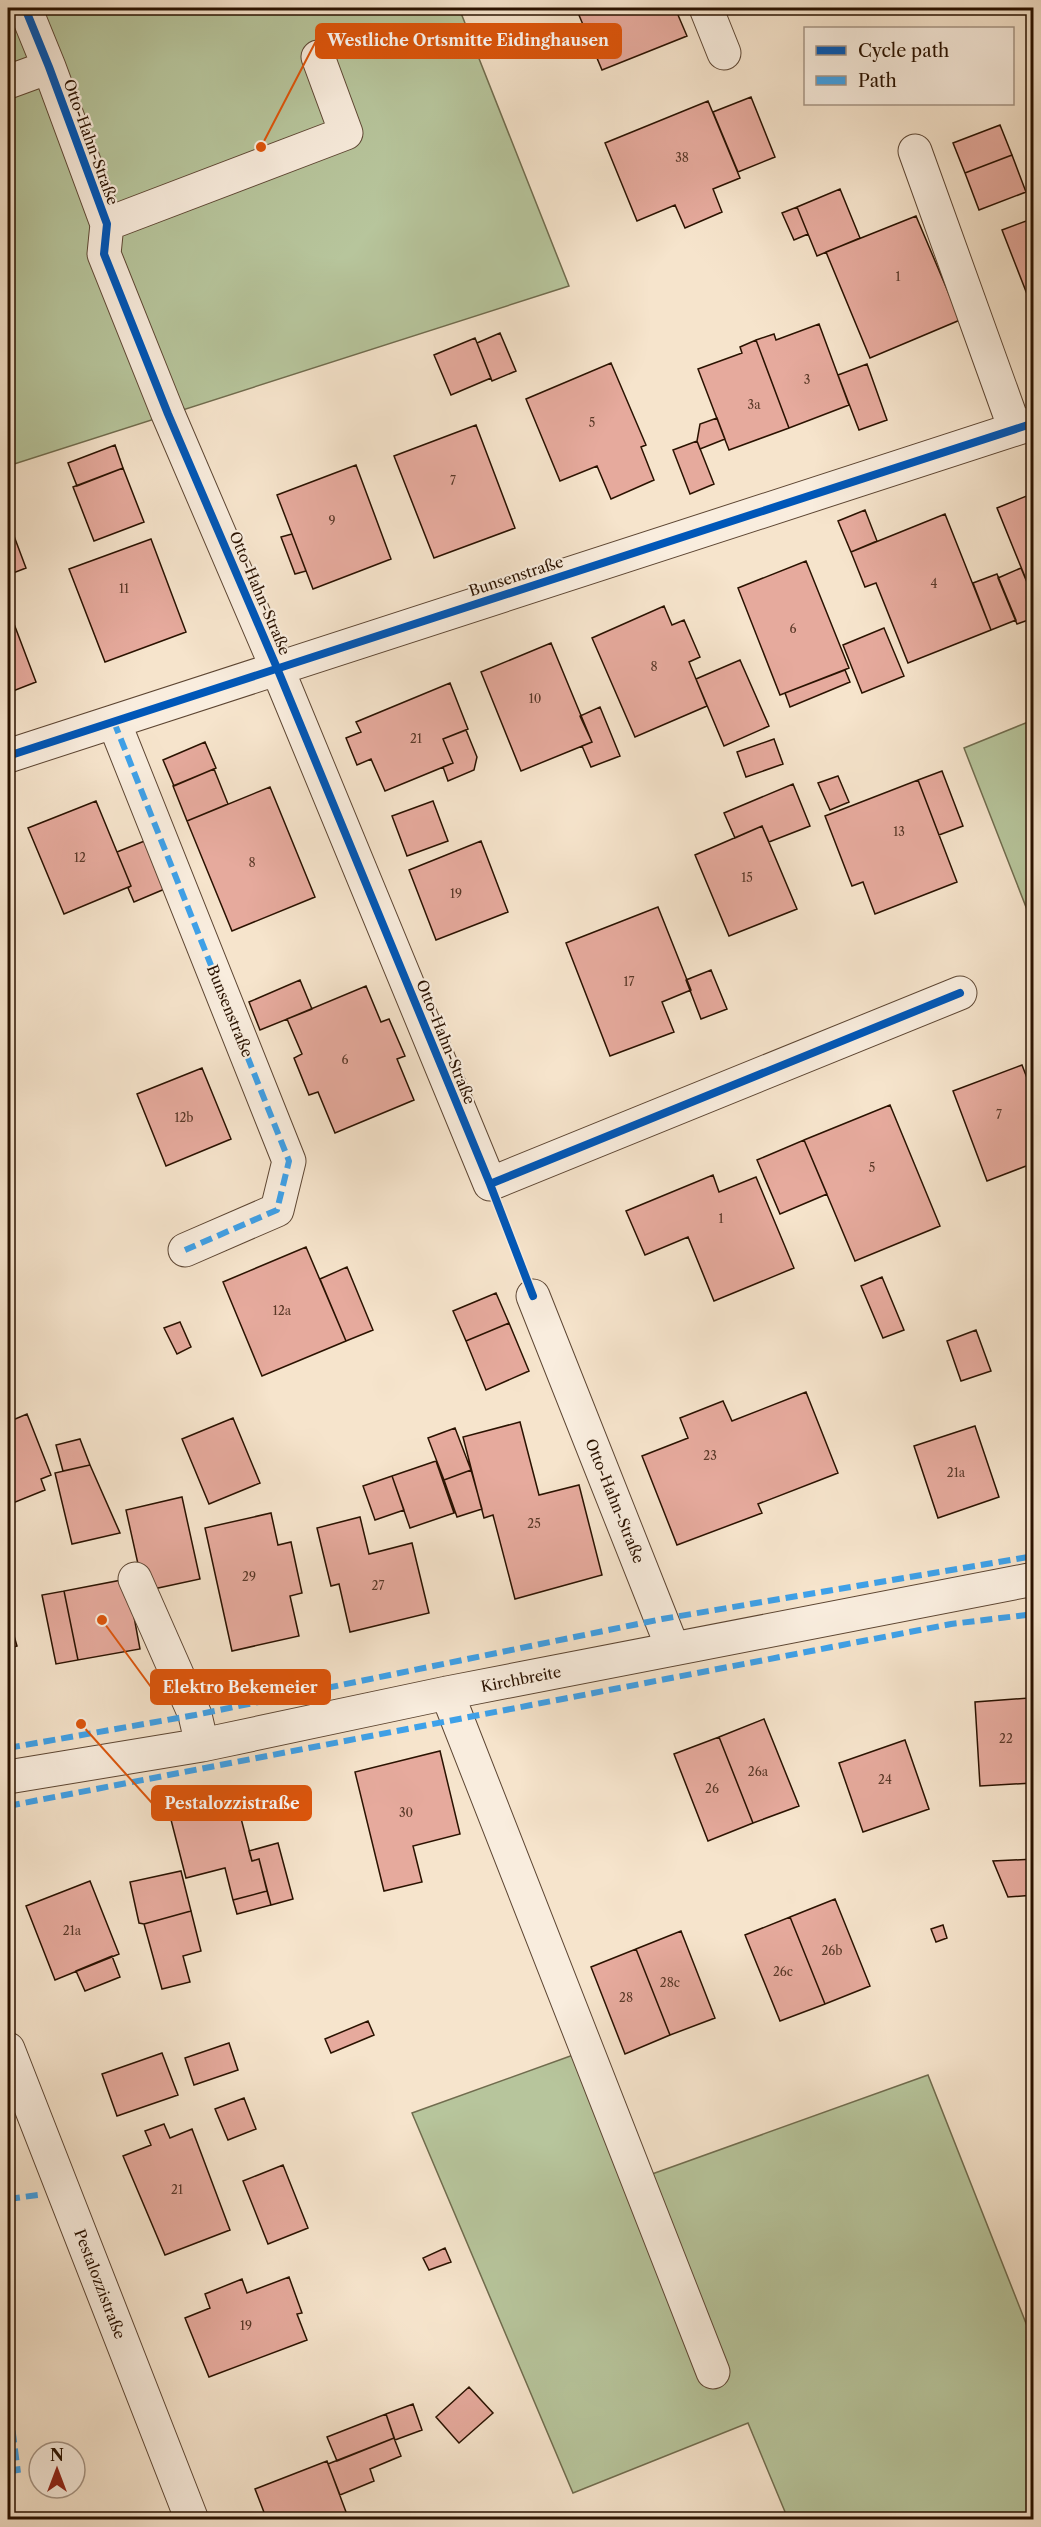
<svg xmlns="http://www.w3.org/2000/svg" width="1041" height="2527" viewBox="0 0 1041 2527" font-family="'Libre Caslon Text',serif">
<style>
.green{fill:#b7c59c;stroke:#706c4e;stroke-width:1.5}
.building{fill:#e6aa9d;stroke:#2a1200;stroke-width:1.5}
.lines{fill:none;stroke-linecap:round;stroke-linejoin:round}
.minor-casing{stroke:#5d4633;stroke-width:35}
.minor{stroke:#f9edde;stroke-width:33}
.quiet{stroke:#3ea1e9;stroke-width:6;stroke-dasharray:12 6;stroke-linecap:butt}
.cycleway-casing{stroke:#f9edde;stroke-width:11}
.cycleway{stroke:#0057b8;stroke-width:8}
.labels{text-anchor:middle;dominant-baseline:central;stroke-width:4.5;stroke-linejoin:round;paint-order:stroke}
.number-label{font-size:12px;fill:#593827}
.street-label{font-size:15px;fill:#2a1200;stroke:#f9edde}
.leader{fill:none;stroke:#de550b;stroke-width:2}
.callout-dot{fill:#de550b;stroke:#f9edde;stroke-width:2}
.callout{fill:#de550b;stroke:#de550b;stroke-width:2}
.callout-label{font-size:16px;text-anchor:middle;font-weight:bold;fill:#fff}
</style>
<rect width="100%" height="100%" fill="#f6e4cc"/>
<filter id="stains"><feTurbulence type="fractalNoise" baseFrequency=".00333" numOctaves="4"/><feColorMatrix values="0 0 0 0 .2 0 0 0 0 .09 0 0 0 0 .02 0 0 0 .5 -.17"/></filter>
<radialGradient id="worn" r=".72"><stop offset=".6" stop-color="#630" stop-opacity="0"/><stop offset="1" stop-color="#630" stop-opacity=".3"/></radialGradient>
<!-- green -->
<path class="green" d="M8 8H459L569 286 8 466Z
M1033 720V925L964 748Z
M576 2054 627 2183 928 2075 1033 2341V2519H788L748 2423 573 2493 412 2113Z"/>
<!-- building -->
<path class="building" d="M576 8H675L687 36 602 70Z
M751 97 775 157 738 172 713 112Z
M708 101 740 178 713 189 722 212 685 228 675 205 637 221 605 143Z
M1000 125 1012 155 965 173 953 143Z
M1012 155 1026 192 979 210 965 173Z
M840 189 860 238 817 256 797 207Z
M797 207 808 234 794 240 782 213Z
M916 216 960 320 870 358 826 252Z
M1034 218V312L1002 230Z
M819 324 849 405 789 428 756 340 774 334 776 340Z
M500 333 516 371 492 381 477 343Z
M475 338 491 378 451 395 434 355Z
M756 340 789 428 729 450 698 369 742 353 740 347Z
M611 363 646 445 641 447 654 480 611 499 597 466 560 481 526 399Z
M867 364 887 420 859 430 838 375Z
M717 418 725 439 700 449 697 441 700 424Z
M476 425 515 528 434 558 394 456Z
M697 441 714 484 690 494 673 450Z
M115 445 123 468 77 486 68 463Z
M356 465 391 559 313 589 277 495Z
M123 468 144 522 94 541 73 487Z
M1034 493V599L997 508Z
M865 510 877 541 851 552 838 521Z
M945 514 991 630 908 663 876 583 865 587 851 552Z
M11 528 26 568 8 575V529Z
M292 534 306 571 295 574 281 537Z
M151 539 186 632 105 662 69 569Z
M806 561 849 668 780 695 738 588Z
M1021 568 1034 599V618L1017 624 998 578Z
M997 574 1016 620 991 630 973 583Z
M664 606 672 625 684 620 700 657 689 662 707 706 635 737 592 638Z
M8 608 36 682 8 693Z
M884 628 904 676 862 693 843 645Z
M551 643 592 742 521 771 481 672Z
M740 660 769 726 724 746 696 679Z
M845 670 850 682 790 707 785 693Z
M450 683 468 729 443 739 453 763 385 791 371 759 357 765 346 738 361 732 356 722Z
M600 707 620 756 591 767 582 746 592 742 580 716Z
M466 730 477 757 474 770 448 781 443 767 453 763 443 739Z
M774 739 783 764 746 777 737 752Z
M205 742 216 768 174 786 163 760Z
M214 769 228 804 187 821 173 786Z
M942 771 963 826 939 835 918 780Z
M838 776 849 802 830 810 818 783Z
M918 780 957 882 875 914 863 882 852 886 825 816Z
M793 784 810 826 769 842 762 826 735 838 724 813Z
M270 787 315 897 232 931 187 821Z
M96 801 131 886 64 914 28 828Z
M433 801 448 841 407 856 392 816Z
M762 826 797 909 729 936 695 855Z
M147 840 167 888 134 902 128 888 131 886 117 852Z
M481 841 508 912 436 940 409 870Z
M658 907 691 990 662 1002 674 1032 610 1056 566 943Z
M711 970 727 1009 701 1019 686 980Z
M300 980 312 1009 260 1030 249 1002Z
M366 986 381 1022 389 1019 405 1056 397 1059 414 1100 335 1133 318 1092 309 1095 294 1058 302 1054 287 1019Z
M1022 1065 1034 1096V1163L987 1181 953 1091Z
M202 1068 231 1139 166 1166 137 1094Z
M890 1105 940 1226 855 1261 804 1140Z
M804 1140 827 1194 780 1214 757 1160Z
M713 1175 719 1192 756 1177 794 1268 714 1301 688 1237 645 1255 626 1211Z
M306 1247 346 1341 262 1376 223 1282Z
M347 1267 373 1330 346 1341 320 1279Z
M882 1277 904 1330 883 1338 861 1286Z
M496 1293 509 1323 466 1341 453 1311Z
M180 1322 191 1347 177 1354 164 1328Z
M509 1323 529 1371 486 1390 466 1341Z
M976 1330 991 1371 961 1381 947 1341Z
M806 1392 838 1473 758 1504 762 1513 677 1545 642 1456 688 1438 680 1418 723 1401 732 1421Z
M27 1414 51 1475 41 1479 45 1490 8 1505V1422Z
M233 1418 260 1483 209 1504 182 1439Z
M520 1422 539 1495 579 1485 602 1575 515 1599 493 1515 484 1518 463 1437Z
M975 1426 999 1497 938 1518 914 1446Z
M455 1428 471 1470 444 1480 428 1438Z
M80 1439 90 1465 63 1471 56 1445Z
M436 1461 454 1513 410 1528 392 1476Z
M90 1465 120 1533 72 1544 55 1473Z
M471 1470 482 1509 457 1517 444 1480Z
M392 1476 404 1510 375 1520 363 1486Z
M182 1497 200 1579 144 1591 126 1510Z
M271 1513 278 1545 291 1542 302 1593 290 1596 299 1636 232 1651 205 1528Z
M360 1517 369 1554 412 1543 429 1613 350 1632 339 1584 331 1586 317 1528Z
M127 1579 140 1649 78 1660 64 1591Z
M64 1591 78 1660 56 1664 42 1595Z
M8 1615 17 1646 8 1649Z
M1028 1691H1034V1773H1033Z
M1029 1698 1033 1783 980 1786 975 1702Z
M764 1719 799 1806 753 1823 719 1737Z
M719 1737 753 1823 708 1841 674 1754Z
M905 1740 929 1809 863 1832 839 1763Z
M440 1751 460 1834 413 1846 422 1882 384 1891 355 1772Z
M235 1795 252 1861 259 1859 267 1891 233 1900 225 1868 186 1878 169 1812Z
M278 1843 293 1899 271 1905 259 1859 252 1861 249 1851Z
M1034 1859V1895L1008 1897 993 1861Z
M181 1871 191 1911 144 1924 139 1923 130 1882Z
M90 1881 119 1954 55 1980 26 1906Z
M267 1891 271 1905 237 1914 233 1900Z
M835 1899 870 1986 825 2004 790 1917Z
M191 1911 201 1951 183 1956 190 1982 162 1989 144 1924Z
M790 1917 825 2004 780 2021 745 1935Z
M943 1925 947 1938 936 1942 931 1929Z
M681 1931 715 2018 670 2035 636 1949Z
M636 1949 670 2035 625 2054 591 1967Z
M112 1956 120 1977 85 1991 76 1971Z
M368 2021 374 2035 331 2053 325 2039Z
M229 2043 238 2070 194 2085 185 2058Z
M162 2053 178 2095 117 2116 102 2074Z
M244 2098 256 2129 228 2140 215 2109Z
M164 2124 170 2138 192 2129 230 2230 165 2255 123 2156 151 2145 145 2131Z
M283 2165 308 2228 268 2244 243 2181Z
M445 2248 451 2262 429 2270 423 2258Z
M289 2277 302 2313 297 2314 307 2340 209 2377 185 2318 210 2308 205 2294 242 2279 247 2293Z
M469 2387 493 2413 459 2443 436 2417Z
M413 2404 422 2430 395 2440 386 2414Z
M386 2414 394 2438 337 2461 327 2437Z
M394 2438 401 2456 370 2469 374 2481 340 2495 328 2464Z
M327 2461 349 2520H267L255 2489Z"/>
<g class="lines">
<defs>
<path id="minor" d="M25 8 49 67 107 224 104 254 168 414 277 668 490 1184 960 993
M706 8 724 53
M8 82 49 67
M915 151 1015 429
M107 224 346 133 318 57
M114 722 289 1161 277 1210 185 1250
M8 756 1034 423
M533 1296 673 1649
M135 1579 195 1715 202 1745
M447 1693 713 2372
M8 1777 202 1745 447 1693 1034 1579
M8 2049 192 2520"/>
</defs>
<!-- minor casing -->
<use href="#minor" class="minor-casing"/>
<!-- minor -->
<use href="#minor" class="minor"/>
<!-- quiet -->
<path class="quiet" d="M114 722 289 1161 277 1210 185 1250
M8 1748 195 1715 662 1619 1034 1556
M8 1806 951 1624 1034 1614
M8 2199 38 2195
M8 2395 18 2473"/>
<defs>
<path id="cycleway" d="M25 8 49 67 107 224 104 254 168 414 277 668 490 1184 533 1296
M8 756 1034 423
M490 1184 960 993"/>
</defs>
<!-- cycleway casing -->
<use href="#cycleway" class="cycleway-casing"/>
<!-- cycleway -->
<use href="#cycleway" class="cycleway"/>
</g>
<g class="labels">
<!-- number labels -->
<g class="number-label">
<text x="682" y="157">38</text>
<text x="898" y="276">1</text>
<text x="807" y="379">3</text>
<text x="754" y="404">3a</text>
<text x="592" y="422">5</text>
<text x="453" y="480">7</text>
<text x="332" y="520">9</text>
<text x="934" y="583">4</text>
<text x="124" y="588">11</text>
<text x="793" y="628">6</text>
<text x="654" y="666">8</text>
<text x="535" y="698">10</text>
<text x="416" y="738">21</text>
<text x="899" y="831">13</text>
<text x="80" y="857">12</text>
<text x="252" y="862">8</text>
<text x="747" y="877">15</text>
<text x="456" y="893">19</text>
<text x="629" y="981">17</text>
<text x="345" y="1059">6</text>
<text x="999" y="1114">7</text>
<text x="184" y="1117">12b</text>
<text x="872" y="1167">5</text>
<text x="721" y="1218">1</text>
<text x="282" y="1310">12a</text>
<text x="710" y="1455">23</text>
<text x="956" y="1472">21a</text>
<text x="534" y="1523">25</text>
<text x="249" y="1576">29</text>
<text x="378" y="1585">27</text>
<text x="1006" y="1738">22</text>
<text x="758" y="1771">26a</text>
<text x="885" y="1779">24</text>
<text x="712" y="1788">26</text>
<text x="406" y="1812">30</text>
<text x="72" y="1930">21a</text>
<text x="832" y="1950">26b</text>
<text x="783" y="1971">26c</text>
<text x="670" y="1982">28c</text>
<text x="626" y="1997">28</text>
<text x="177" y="2189">21</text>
<text x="246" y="2325">19</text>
</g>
<!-- street labels -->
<g class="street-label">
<text transform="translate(91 142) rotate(70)">Otto-Hahn-Straße</text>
<text transform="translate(516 576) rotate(-18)">Bunsenstraße</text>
<text transform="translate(260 593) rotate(67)">Otto-Hahn-Straße</text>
<text transform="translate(230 1011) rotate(68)">Bunsenstraße</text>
<text transform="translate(446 1042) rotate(68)">Otto-Hahn-Straße</text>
<text transform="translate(615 1501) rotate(68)">Otto-Hahn-Straße</text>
<text transform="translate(521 1679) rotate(-11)">Kirchbreite</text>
<text transform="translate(100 2284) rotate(69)">Pestalozzistraße</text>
</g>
</g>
<!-- callouts -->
<path class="leader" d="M261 147L316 41M102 1620L151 1687M81 1724L152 1803"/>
<g class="callout-dot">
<circle cx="261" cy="147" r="6"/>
<circle cx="102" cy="1620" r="6"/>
<circle cx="81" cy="1724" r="6"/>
</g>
<g class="callout">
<rect x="316" y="24" width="305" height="34" rx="6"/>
<rect x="151" y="1670" width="179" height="34" rx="6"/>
<rect x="152" y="1786" width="159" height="34" rx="6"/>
</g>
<g class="callout-label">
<text x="468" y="46">Westliche Ortsmitte Eidinghausen</text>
<text x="240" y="1693">Elektro Bekemeier</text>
<text x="232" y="1809">Pestalozzistraße</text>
</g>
<!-- margin -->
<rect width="1041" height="2527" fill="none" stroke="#f6e4cc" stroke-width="30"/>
<rect x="9" y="9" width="1023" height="2509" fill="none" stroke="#2a1200" stroke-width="3"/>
<rect x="15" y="15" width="1011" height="2497" fill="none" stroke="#2a1200" stroke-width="1.5"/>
<!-- legend -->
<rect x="804" y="27" width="210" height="78" fill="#f9edde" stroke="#a69585" stroke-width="1.5"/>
<rect x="816" y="46" width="30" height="9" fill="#0057b8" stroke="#a69585" stroke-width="1.5"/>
<text x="858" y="57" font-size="18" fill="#2a1200">Cycle path</text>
<rect x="816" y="76" width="30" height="9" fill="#3ea1e9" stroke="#a69585" stroke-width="1.5"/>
<text x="858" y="87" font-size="18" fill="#2a1200">Path</text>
<!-- north arrow -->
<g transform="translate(57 2470)"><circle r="28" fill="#f9edde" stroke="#a69585" stroke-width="1.5"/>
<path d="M0-4.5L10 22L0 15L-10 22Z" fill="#8f2418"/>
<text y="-9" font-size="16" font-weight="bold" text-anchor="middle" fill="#2a1200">N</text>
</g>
<rect width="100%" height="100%" filter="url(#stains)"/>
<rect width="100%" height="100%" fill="url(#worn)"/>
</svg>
